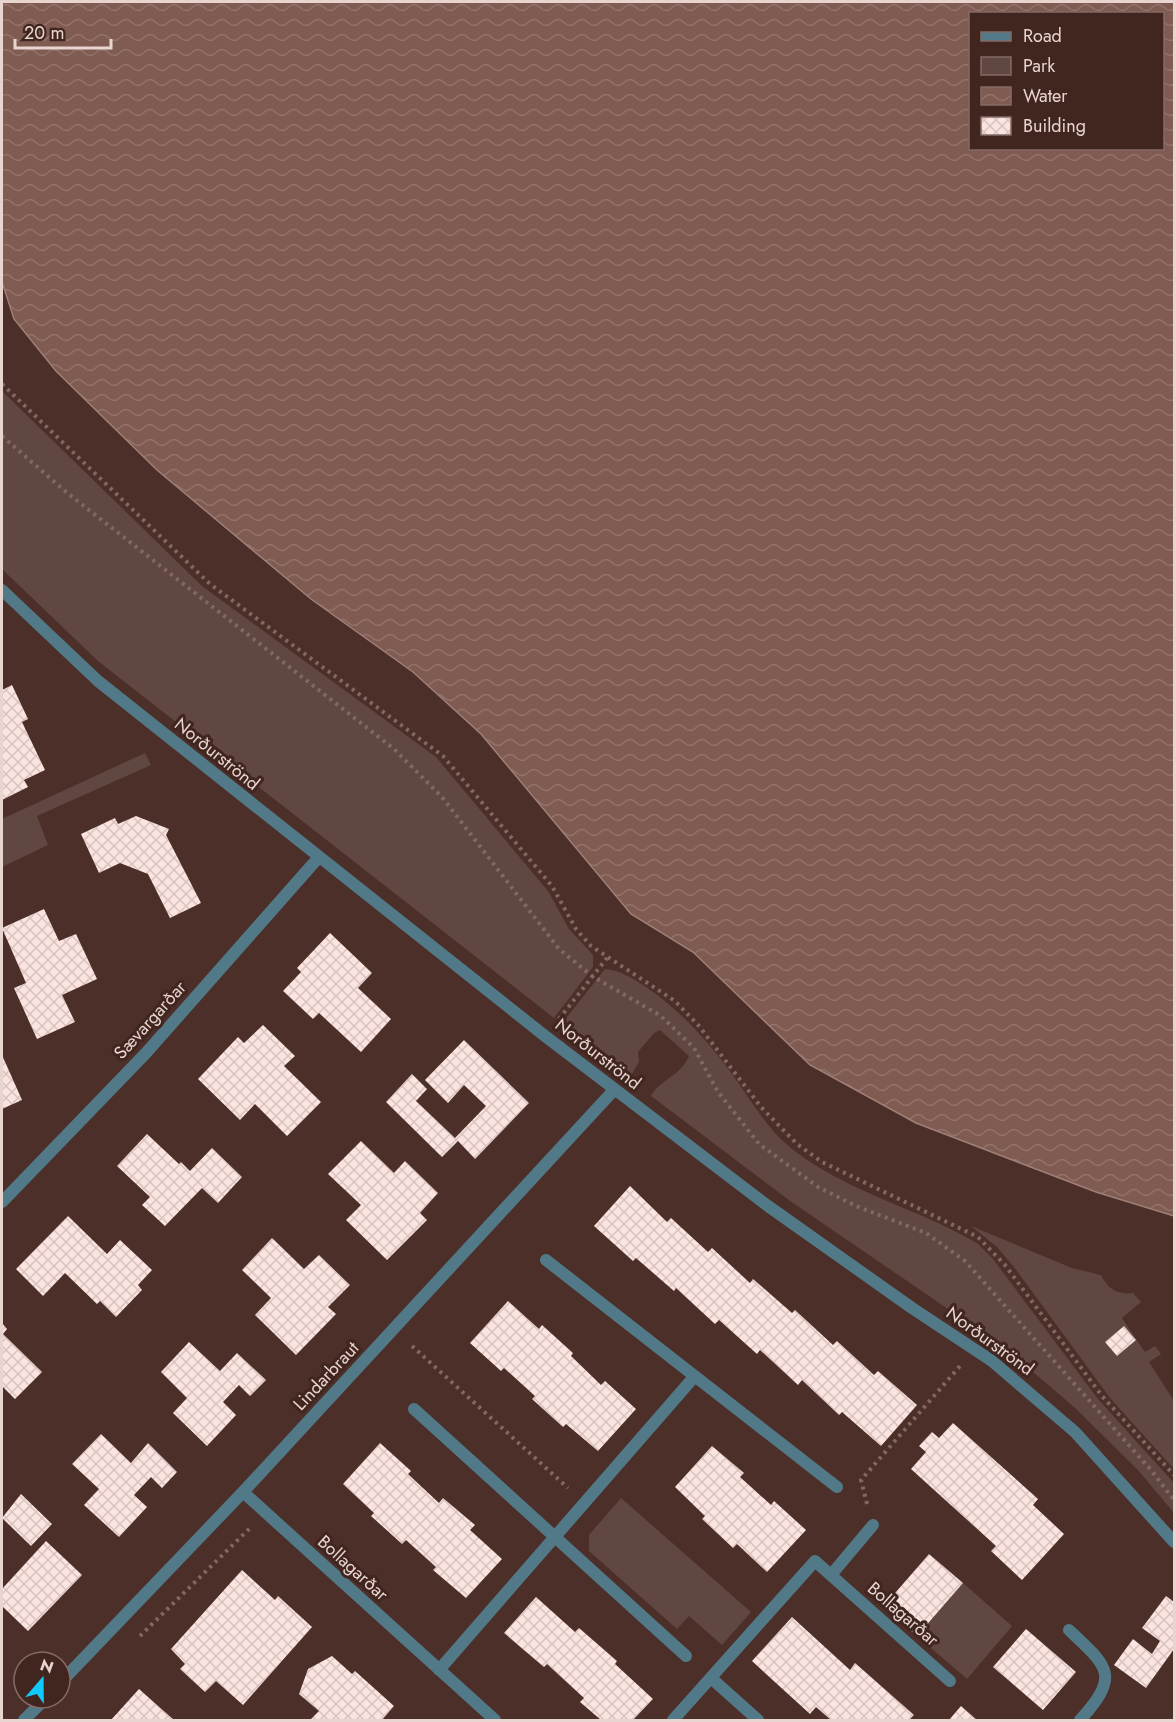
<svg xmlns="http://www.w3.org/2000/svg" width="1176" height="1722" viewBox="0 0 1176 1722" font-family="Jost,sans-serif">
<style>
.green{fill:#604741}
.water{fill:url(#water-waves);stroke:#9f8078;stroke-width:1.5;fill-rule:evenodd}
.building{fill:url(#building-cross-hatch)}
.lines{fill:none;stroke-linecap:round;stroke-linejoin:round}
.path{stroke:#826862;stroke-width:4;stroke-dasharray:3 4.5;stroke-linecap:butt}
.minor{stroke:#517988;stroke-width:12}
.tertiary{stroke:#517988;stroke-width:12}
.labels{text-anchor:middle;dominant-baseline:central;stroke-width:6;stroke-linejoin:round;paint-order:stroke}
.street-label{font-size:18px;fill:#e8d5d0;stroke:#41251f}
</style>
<defs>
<pattern id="water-waves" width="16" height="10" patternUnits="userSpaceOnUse" patternTransform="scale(1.5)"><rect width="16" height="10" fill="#805b52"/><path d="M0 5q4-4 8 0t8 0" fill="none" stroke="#92726a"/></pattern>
<pattern id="building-cross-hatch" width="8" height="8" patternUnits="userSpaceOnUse" patternTransform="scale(1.5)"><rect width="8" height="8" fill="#fbe4df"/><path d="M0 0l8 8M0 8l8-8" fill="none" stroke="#d7c3bf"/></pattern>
</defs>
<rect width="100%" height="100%" fill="#4c2f28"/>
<!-- green -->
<path class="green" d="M2 391 202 586 436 757 548 891 569 929 593 955V967L554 1018 98 661 2 569Z
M145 753 151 765 37 816 48 845 2 867V819Z
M605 969C620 970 634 979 646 987 680 1010 708 1041 732 1074 751 1100 766 1128 791 1148 846 1192 917 1208 977 1243L993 1259 1098 1399 1174 1483V1513L1138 1470 1074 1407 1005 1348 793 1203 651 1096C660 1079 680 1077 689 1056L660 1030 654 1033 638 1052 639 1062 629 1079 564 1025 567 1017Z
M971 1226 1072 1268 1101 1275C1108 1289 1117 1295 1133 1293L1141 1302 1122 1318 1145 1352 1155 1346 1161 1354 1149 1362 1174 1401V1469L1110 1398 1014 1267 997 1247Z
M621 1498 751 1612 722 1645 689 1616 677 1629 589 1551V1535Z
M963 1583 1012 1626 967 1679 917 1636Z"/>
<!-- water -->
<path class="water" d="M2 2H1174V1216L1096 1192 916 1123 810 1065 693 952 631 914 481 734 413 672 311 599 157 470 56 371 14 319 2 282ZM970 14H1162V148H970Z"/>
<!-- building -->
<path class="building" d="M12 685 28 719 22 722 45 770 24 780 28 787 2 800V690Z
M136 816 169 829 166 835 201 903 170 918 148 874 120 863 99 873 81 834 115 818 118 824Z
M44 909 59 941 76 934 97 979 62 995 75 1022 37 1039 14 988 26 983 2 928Z
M330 933 372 973 358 988 391 1019 361 1052 319 1013 313 1019 283 991 301 972 297 968Z
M263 1025 295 1056 284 1066 321 1102 287 1136 255 1104 240 1120 198 1079 238 1037 244 1043Z
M464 1040 529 1103 475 1159 458 1141 442 1157 386 1102 412 1074 427 1089 416 1101 455 1138 486 1106 464 1085 448 1103 425 1080Z
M2 1055 22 1100 2 1109Z
M147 1134 179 1164 181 1162 190 1171 212 1148 242 1177 218 1203 202 1188 165 1226 142 1205 150 1197 117 1166Z
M361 1141 394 1173 405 1161 438 1193 420 1213 427 1220 387 1260 346 1220 361 1205 328 1174Z
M630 1186 667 1222 671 1218 708 1252 712 1248 750 1283 753 1279 792 1313 795 1310 833 1345 837 1341 874 1375 878 1371 917 1405 881 1446 842 1412 839 1415 802 1380 798 1385 760 1350 757 1354 719 1320 715 1324 676 1288 674 1291 636 1258 633 1261 594 1226Z
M68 1216 107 1254 120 1240 152 1270 138 1285 142 1290 116 1317 100 1301 97 1304 65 1273 43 1296 16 1269Z
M272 1238 304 1269 319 1255 350 1285 328 1307 336 1314 296 1355 255 1315 271 1298 242 1270Z
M508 1301 539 1329 542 1325 573 1353 571 1356 601 1385 605 1381 636 1409 598 1451 566 1424 563 1427 532 1399 535 1396 504 1368 501 1371 470 1343Z
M2 1323 7 1329 3 1334 42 1372 15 1399 2 1386Z
M1124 1326 1136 1340 1117 1356 1105 1342Z
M189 1342 220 1371 237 1353 266 1380 250 1396 239 1385 223 1402 236 1415 207 1446 173 1413 187 1398 161 1372Z
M953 1423 1038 1499 1033 1505 1064 1534 1022 1580 991 1551 996 1546 911 1469 926 1452 919 1446 932 1432 939 1438Z
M101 1434 131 1463 148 1443 177 1472 162 1488 151 1477 134 1495 147 1507 119 1537 84 1505 99 1489 72 1464Z
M380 1443 411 1471 408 1474 439 1503 443 1498 475 1525 470 1530 502 1559 466 1598 433 1570 436 1567 406 1540 402 1544 371 1516 374 1513 343 1484Z
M712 1446 744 1473 740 1477 771 1505 774 1501 806 1530 767 1572 737 1544 733 1548 702 1519 705 1516 675 1487Z
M21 1494 52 1524 31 1546 2 1518Z
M46 1541 82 1575 28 1631 2 1606V1589Z
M929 1554 963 1583 917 1636 883 1607Z
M242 1570 275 1600 278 1596 312 1627 243 1705 216 1681 205 1692 180 1669 185 1664 171 1649Z
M1166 1596 1174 1602V1649L1146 1688 1114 1665 1133 1639 1152 1654 1160 1641 1142 1628Z
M536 1597 575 1632 579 1628 617 1661 615 1664 653 1699 633 1720H601L580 1702 584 1698 547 1664 544 1667 504 1633Z
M792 1617 850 1670 855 1663 914 1715 909 1720H831L816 1707 810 1714 752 1661Z
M1026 1629 1076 1672 1043 1710 993 1667Z
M332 1656 352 1674 355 1671 394 1706 382 1720H310L319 1711 299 1694 308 1669Z
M139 1689 174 1720H111Z
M961 1706 977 1720H949Z"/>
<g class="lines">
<!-- path -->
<path class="path" d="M2 384 210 584 443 756 552 886 576 929 591 946 675 1001 699 1026 761 1107 797 1144 822 1162 978 1237 1005 1265 1102 1396 1174 1475
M2 436 66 492 394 749 442 797 559 949 592 976 661 1016 694 1048 718 1092 759 1144 818 1187 856 1206 926 1233 965 1261 1151 1470 1174 1500
M559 1019 607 958
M412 1346 568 1488
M867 1504 861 1480 960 1366
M140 1636 250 1528"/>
<!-- minor -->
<path class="minor" d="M2 1202 146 1053 319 857
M546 1260 837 1487
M414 1409 686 1656
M243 1492 495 1720
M831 1575 873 1525
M1069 1630C1108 1667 1121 1675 1080 1720
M439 1670 694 1377
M711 1678 758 1720
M673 1720 815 1561 950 1681"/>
<!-- tertiary -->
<path class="tertiary" d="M2 590 98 681 545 1036 768 1206 912 1308 992 1361 1075 1432 1174 1542
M60 1683 243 1492 614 1090
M24 1720 46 1698"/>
</g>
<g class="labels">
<!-- street labels -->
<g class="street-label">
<text transform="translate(217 754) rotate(39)">Norðurströnd</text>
<text transform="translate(150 1020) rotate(-48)">Sævargarðar</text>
<text transform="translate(598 1054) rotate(38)">Norðurströnd</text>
<text transform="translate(990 1341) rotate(36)">Norðurströnd</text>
<text transform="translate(326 1376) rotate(-47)">Lindarbraut</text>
<text transform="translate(353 1568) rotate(42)">Bollagarðar</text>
<text transform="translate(903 1614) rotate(41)">Bollagarðar</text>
</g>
</g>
<!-- border -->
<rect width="1176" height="1722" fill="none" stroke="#e8d5d0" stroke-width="6"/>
<!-- legend -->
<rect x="969" y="12" width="195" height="138" fill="#41251f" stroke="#846b66" stroke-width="1.5"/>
<rect x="981" y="32" width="30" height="9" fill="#517988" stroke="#846b66" stroke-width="1.5"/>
<text x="1023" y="42" font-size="18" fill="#e8d5d0">Road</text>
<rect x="981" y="57" width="30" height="18" fill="#604741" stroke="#846b66" stroke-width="1.5"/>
<text x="1023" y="72" font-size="18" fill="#e8d5d0">Park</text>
<rect x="981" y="87" width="30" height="18" fill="url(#water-waves)" stroke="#846b66" stroke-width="1.5"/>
<text x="1023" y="102" font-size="18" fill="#e8d5d0">Water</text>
<rect x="981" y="117" width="30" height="18" fill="url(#building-cross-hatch)" stroke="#846b66" stroke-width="1.5"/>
<text x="1023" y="132" font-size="18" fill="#e8d5d0">Building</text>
<!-- north arrow -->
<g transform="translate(42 1680) rotate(20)"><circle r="28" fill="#41251f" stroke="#846b66" stroke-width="1.5"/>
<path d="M0-4.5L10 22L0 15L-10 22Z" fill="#0fcafa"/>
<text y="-9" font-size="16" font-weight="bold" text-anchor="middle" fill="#e8d5d0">N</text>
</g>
<!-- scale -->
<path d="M15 39v9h96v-9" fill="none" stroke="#e8d5d0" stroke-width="3"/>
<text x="24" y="39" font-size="18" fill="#e8d5d0" stroke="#41251f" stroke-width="4.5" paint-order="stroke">20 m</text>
</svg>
